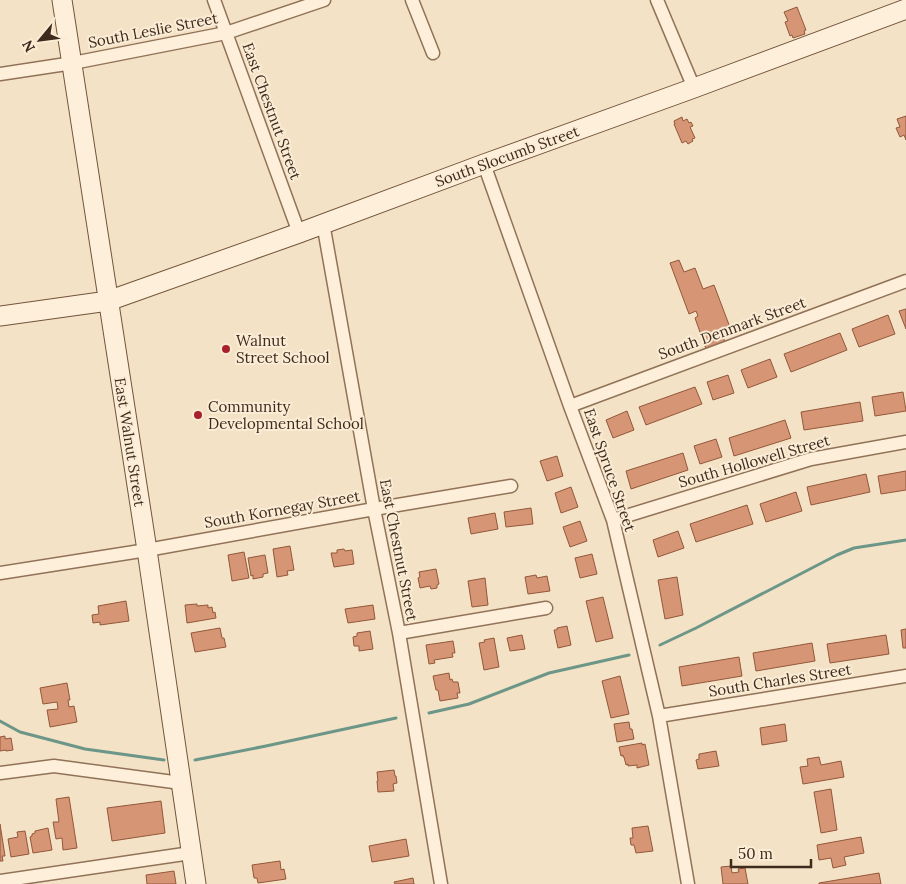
<svg xmlns="http://www.w3.org/2000/svg" width="906" height="884" viewBox="0 0 906 884" font-family="Lora,serif">
<style>
.lines{fill:none;stroke-linecap:round;stroke-linejoin:round}
.stream{stroke:#6c9688;stroke-width:3}
.building{fill:#d69676;stroke:#93573a}
.street-casing{stroke:#917258;stroke-width:15}
.secondary-casing{stroke:#73533b;stroke-width:21}
.street{stroke:#fdefd9;stroke-width:12}
.secondary{stroke:#fdefd9;stroke-width:19}
.poi-dot{fill:#a8202c;stroke:#faecd5;stroke-width:2}
.labels{text-anchor:middle;dominant-baseline:central;stroke-width:4;stroke-linejoin:round;paint-order:stroke}
.street-label{font-size:15px;fill:#3f2b1d;stroke:#faecd5}
.poi-label{font-size:15px;fill:#3f2b1d;stroke:#faecd5;text-anchor:start}
</style>
<rect width="100%" height="100%" fill="#f3e2c5"/>
<g class="lines">
<!-- stream -->
<path class="stream" d="M660 645 696 628 837 555 854 548 906 540
M429 713 469 704 549 673 629 655
M0 721 20 732 85 749 164 760
M195 760 266 746 396 718"/>
</g>
<!-- building -->
<path class="building" d="M797 7 806 30 804 31 805 34 793 38 792 35 790 36 785 22 788 21 784 12Z
M906 116V140L904 135 900 137 896 128 900 127 897 119Z
M682 117 683 121 687 119 689 123 691 122 693 126 690 127 695 138 692 139 693 141 688 144 686 141 682 143 674 124H675L674 121Z
M679 260 684 272 695 268 703 289 714 285 731 330 725 332 726 336 723 337 725 342 706 349 695 318 698 316 696 311 689 314 670 263Z
M906 309V329L899 311Z
M888 315 895 334 859 347 852 329Z
M840 333 847 350 791 372 784 354Z
M770 359 777 377 748 388 741 370Z
M728 375 734 393 713 400 707 382Z
M695 387 702 404 646 425 639 407Z
M903 392 906 411 875 416 872 397Z
M860 402 863 421 804 430 801 412Z
M627 411 634 430 613 438 606 420Z
M785 420 791 438 734 456 729 438Z
M716 439 722 457 700 464 694 446Z
M683 453 688 470 631 489 626 471Z
M557 456 563 476 547 481 540 461Z
M906 471V490L881 494 878 476Z
M866 474 870 492 811 505 807 487Z
M571 487 578 507 561 513 555 493Z
M796 492 802 511 766 522 760 504Z
M747 505 753 524 696 542 690 524Z
M531 508 533 524 506 527 504 512Z
M495 513 498 529 471 534 468 518Z
M580 521 587 541 570 547 563 527Z
M678 531 684 548 658 557 653 540Z
M290 546 294 570 287 571 288 575 277 577 273 549Z
M344 549 345 551 352 550 354 564 334 567 331 553H337V550Z
M244 552 249 578 232 581 228 555Z
M592 554 597 574 580 578 575 558Z
M265 555 268 573 263 574V577L253 579V575L251 576 248 558Z
M436 569 439 584 437 585V588L431 589 430 586 420 588 418 578 420 577 419 572Z
M536 575 537 578 547 576 550 591 528 594 525 577Z
M677 577 683 615 665 619 658 580Z
M485 578 488 605 472 607 468 581Z
M603 597 613 638 596 642 586 601Z
M126 601 129 621 100 625V622L93 623 92 615 99 614 98 606Z
M197 604V606L208 605V608L212 607 213 613 215 612 216 618 187 623 185 605Z
M373 605 375 619 348 623 345 609Z
M567 626 571 645 558 648 554 630H557V628Z
M220 628 222 638H224L226 647 195 652 191 633Z
M906 629V648H903L901 630Z
M370 631 373 649 359 651V646H354L353 637 357 636V633Z
M522 635 525 649 510 651 507 638Z
M886 635 889 654 830 663 827 644Z
M494 638 499 667 484 670 479 643 485 642 484 640Z
M453 641 455 653H452L453 657 434 660 435 663 429 664 426 645Z
M812 643 815 661 756 671 753 653Z
M739 657 742 676 682 686 679 667Z
M449 673 450 680 452 679 453 682H458L460 693H457L458 698 440 701 438 690H436L433 676Z
M620 676 629 714 611 718 602 681Z
M67 683 70 700H68L69 707 74 706 77 722 50 727 47 710 58 709 57 702 43 704 40 688Z
M629 722 630 729H632L634 739 617 742 614 724Z
M785 724 787 741 762 745 760 728Z
M5 736V739L11 738 13 750 6 751V750L0 751V737Z
M642 743V745L645 744 649 765 637 768V765L628 766V764L626 765 624 757H623V755L621 756 619 747Z
M716 751 719 766 698 769 696 760 699 759V754Z
M819 757 821 765 841 761 844 777 803 784 800 767 808 766 807 759Z
M394 770 395 776H396L397 783 393 784 394 791 378 792 377 781H378L377 772Z
M831 789 837 830 821 833 814 792Z
M69 797 77 848 63 850 62 838 56 839 53 822H59L56 799Z
M161 801 165 833 112 841 107 808Z
M0 824 5 856H2L3 861H0Z
M648 826 653 851 636 853 634 845H631L630 838H633L632 828Z
M48 828 52 850 33 853 30 837 32 836V834L35 833V831Z
M25 831 29 854 11 857 8 839 18 837 17 832Z
M861 837 864 853 844 857 846 865 833 868 831 858 819 860 817 845Z
M406 839 409 856 372 862 369 846Z
M280 861 281 870 284 869 286 879 258 883 257 878H254L252 865Z
M731 866 732 873 739 872 738 869 745 868 748 884H723L721 867Z
M174 871 176 884H147L146 875Z
M879 873 881 884H819V883Z
M413 878 414 884H395L394 882Z"/>
<g class="lines">
<defs>
<path id="street" d="M214 0 299 233
M412 0 433 53
M657 0 694 88
M0 74 73 63 226 33 324 0
M484 164 570 406 613 520 659 716 688 884
M323 223 374 509 399 633 441 884
M570 406 906 281
M613 520 811 459 906 442
M0 573 147 550 374 509 511 486
M399 633 546 608
M659 716 906 676
M0 773 54 766 181 783
M0 881 191 853"/>
<path id="secondary" d="M62 0 147 550 196 884
M0 316 108 301 299 233 484 164 694 88 906 9"/>
</defs>
<!-- street casing -->
<use href="#street" class="street-casing"/>
<!-- secondary casing -->
<use href="#secondary" class="secondary-casing"/>
<!-- street -->
<use href="#street" class="street"/>
<!-- secondary -->
<use href="#secondary" class="secondary"/>
</g>
<!-- markers -->
<g class="poi-dot">
<circle cx="226" cy="349" r="5"/>
<circle cx="198" cy="415" r="5"/>
</g>
<g class="labels">
<!-- street labels -->
<g class="street-label">
<text transform="translate(153 30) rotate(-11)">South Leslie Street</text>
<text transform="translate(272 111) rotate(70)">East Chestnut Street</text>
<text transform="translate(507 156) rotate(-20)">South Slocumb Street</text>
<text transform="translate(732 328) rotate(-20)">South Denmark Street</text>
<text transform="translate(130 442) rotate(81)">East Walnut Street</text>
<text transform="translate(754 461) rotate(-16)">South Hollowell Street</text>
<text transform="translate(610 470) rotate(71)">East Spruce Street</text>
<text transform="translate(282 509) rotate(-10)">South Kornegay Street</text>
<text transform="translate(399 550) rotate(79)">East Chestnut Street</text>
<text transform="translate(780 680) rotate(-9)">South Charles Street</text>
</g>
<!-- poi labels -->
<g class="poi-label">
<text x="236" y="340">Walnut<tspan x="236" dy="17">Street School</tspan></text>
<text x="208" y="406">Community<tspan x="208" dy="17">Developmental School</tspan></text>
</g>
</g>
<!-- north arrow -->
<g transform="translate(40 40) rotate(241)" stroke="#faecd5" stroke-width="4" paint-order="stroke">
<path d="M0-4L9 19L0 12L-9 19Z" fill="#3f2b1d"/>
<text y="-8" font-size="14" font-weight="bold" text-anchor="middle" fill="#3f2b1d">N</text>
</g>
<!-- scale -->
<path d="M731 859v8h80v-8" fill="none" stroke="#3f2b1d" stroke-width="2.5"/>
<text x="738" y="859" font-size="15" fill="#3f2b1d" stroke="#faecd5" stroke-width="4" paint-order="stroke">50 m</text>
</svg>
